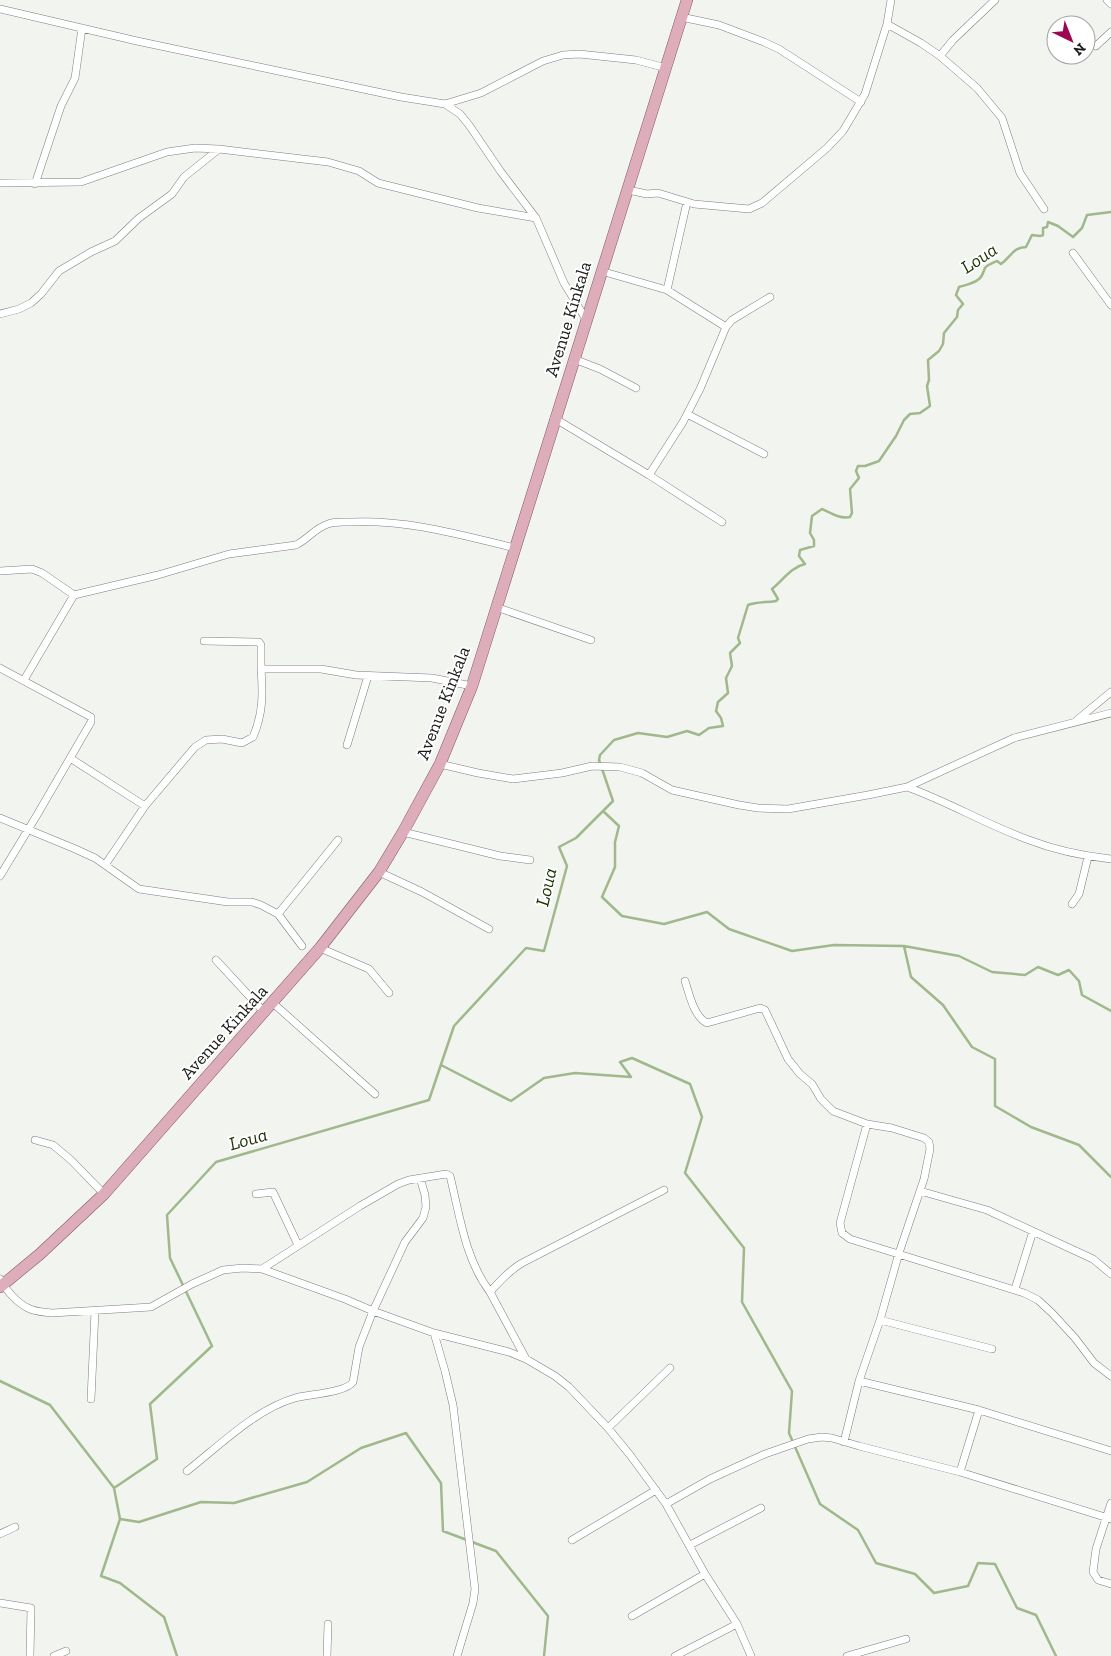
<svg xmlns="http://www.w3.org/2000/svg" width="1111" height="1656" viewBox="0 0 1111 1656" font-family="'Zilla Slab',serif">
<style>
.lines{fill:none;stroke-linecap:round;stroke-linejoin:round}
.stream{stroke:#a0b88b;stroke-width:2.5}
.minor-casing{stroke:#7d7f7b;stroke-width:8}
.primary-casing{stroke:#895566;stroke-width:12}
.minor{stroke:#fff;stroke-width:7}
.primary{stroke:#ddadbc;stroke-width:11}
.labels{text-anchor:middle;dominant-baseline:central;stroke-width:4;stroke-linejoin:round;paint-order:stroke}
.street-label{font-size:18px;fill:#181918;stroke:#fff}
.water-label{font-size:19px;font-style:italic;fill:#1c3000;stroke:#fff}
</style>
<rect width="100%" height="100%" fill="#f1f4ef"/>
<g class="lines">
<!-- stream -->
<path class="stream" d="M603 811 619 826 615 842V867L602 897 622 916 664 924 707 912 729 929 792 951 834 945 904 946 911 977 943 1005 972 1047 995 1059V1106L1031 1127 1079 1145 1111 1177
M904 946 959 956 992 972 1025 975 1038 967 1058 975 1069 970 1079 981 1082 995 1111 1011
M441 1065 511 1101 544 1078 575 1073 631 1077 620 1062 632 1058 690 1084 702 1117 685 1173 744 1248 742 1302 792 1391 789 1433 820 1504 858 1530 876 1563 915 1574 934 1593 968 1586 978 1563 995 1564 1017 1608 1036 1615 1056 1656
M0 1381 50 1405 114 1488 157 1459 150 1404 212 1346 170 1258 167 1215 216 1162 429 1100 454 1026 526 948 544 951 567 866 559 847 576 838 613 801 599 760 600 755 614 740 638 733 667 737 687 731 699 735 709 728 723 726 721 718 716 711 718 702 728 693 726 678 732 666 730 653 740 643 738 638 748 605C758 601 766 603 776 601L778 599 772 589C783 580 791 567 805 564L799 556 800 550 814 546V540L810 533 812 516 822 509C831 513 839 519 850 517L852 513 850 489 859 478 856 471 858 466H865L879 461 896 436 904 420 910 414 920 413 930 406 927 386 929 380 928 360 939 351 943 344 944 333 957 317 958 310 963 304 956 295 959 287C965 285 973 284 979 279 983 276 983 272 985 268 987 265 993 263 997 261L1001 264C1011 257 1013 247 1026 247L1032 235 1040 236 1043 235V228L1047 227 1048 222 1058 226 1073 237 1082 228 1087 215 1111 212
M114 1488 120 1519 139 1522 201 1502 234 1503 307 1482 361 1448 406 1433 441 1483 443 1531 496 1551 548 1616 544 1656
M120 1519 101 1576 120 1583 164 1617 177 1656"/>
<defs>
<path id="minor" d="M1107 0 1111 4
M0 9 137 41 401 97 445 104 481 93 543 61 563 55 579 54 636 60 666 68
M681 17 719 25 764 42 779 49 861 102
M887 24 921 43 940 56 953 40 995 0
M1096 46 1111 32
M940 56 977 88 1002 118 1020 173 1044 209
M445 104 460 114 469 125 501 172 536 218 564 283 587 321
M0 183 81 182 167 152 195 148 219 149
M35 184 61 106 75 78 82 28
M628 190 647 194 658 193 694 204 749 209 762 203 827 148 843 131 865 94 887 24 891 0
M1073 253 1111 305
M601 271 667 290 726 327 700 389 683 422 649 475
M667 290 687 202
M0 314 19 309 31 303 41 294 59 271 91 252 115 241 139 218 172 194 184 177 219 149 328 162 359 171 378 183 478 208 536 218
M726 327 732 320 770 297
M574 359 600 369 636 388
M687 414 764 454
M554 418 649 475 722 522
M0 571 32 569 42 573 74 595
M496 607 591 640
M204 641 259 642 261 645V669
M0 668 91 717V722L37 815 0 876
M24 680 74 595 158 575 229 554 296 545C308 539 315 528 328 524 335 521 343 522 351 522 406 519 461 535 515 548
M1077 720 1111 692
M347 745 368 676
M70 758 145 806
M440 764 478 773 513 779 562 773 592 766 620 767 642 773 672 790 739 805 758 808 788 809 868 795 907 787 1014 738 1111 713
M907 787C949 802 987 825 1029 840 1055 850 1084 856 1111 859
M0 818 73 848 95 858 139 889 228 902H252L261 905 278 914 302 946
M403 832 500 856 530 860
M105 865 145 806 195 747 206 740 222 739 242 743 253 737C263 714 263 694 261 669H321L356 675 432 678 472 686
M379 872 422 892 489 929
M1072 904 1079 894 1088 857
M278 914 338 840
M320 948 369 969 389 993
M216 960 265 1013
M685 981C689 993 694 1017 707 1023L760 1008 765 1010 788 1059 800 1074 812 1084 821 1099 833 1111 867 1124 892 1128 924 1138 929 1142 930 1149 924 1179 899 1253 880 1320 859 1381 844 1442
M273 1003 375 1094
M867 1124 840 1223 842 1233 850 1239 1024 1293 1038 1300 1052 1313 1075 1338 1094 1363 1111 1376
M35 1140 53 1145 71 1160 104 1194
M920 1191 987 1210 1093 1259 1111 1274
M256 1194 273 1192 298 1245
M262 1269 360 1206 398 1184 409 1180 446 1174 450 1176C460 1216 465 1259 490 1292
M0 1279C5 1289 17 1303 28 1308 35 1312 44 1312 52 1313L151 1307 192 1284 223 1270 243 1268 262 1269 345 1299 373 1311 434 1333 509 1352 526 1359 555 1376 569 1387 608 1428 630 1455 666 1504 705 1574 737 1624 751 1656
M1015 1289 1033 1231
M880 1320 992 1349
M434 1333 445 1371 453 1405 475 1589 473 1603 457 1656
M526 1359 490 1292C500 1281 509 1271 522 1263L664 1190
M859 1381 979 1410 1111 1451
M91 1399 95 1311
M608 1428 670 1368
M187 1471C219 1446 256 1409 295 1398 309 1394 345 1393 353 1382L359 1347 373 1311 405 1242 423 1218 426 1207 425 1195 420 1178
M960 1472 979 1410
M1111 1503 1096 1549 1093 1572 1098 1580 1111 1584
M666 1504 710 1479 765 1454 808 1439 822 1437 832 1438 859 1446 960 1472 1111 1519
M0 1534 15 1527
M572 1540 656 1490
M690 1545 761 1508
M0 1603 31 1608 30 1656
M632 1616 705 1574
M54 1656 66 1651
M327 1656 328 1624
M675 1656 737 1624
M847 1656 906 1639"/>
<path id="primary" d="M0 1287 40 1254 104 1194 320 948 379 872 403 832 440 764 472 686 687 0"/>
</defs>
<!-- minor casing -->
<use href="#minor" class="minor-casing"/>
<!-- primary casing -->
<use href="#primary" class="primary-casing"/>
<!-- minor -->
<use href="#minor" class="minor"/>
<!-- primary -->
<use href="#primary" class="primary"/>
</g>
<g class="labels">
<!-- street labels -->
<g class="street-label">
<text transform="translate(568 319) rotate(-73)">Avenue Kinkala</text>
<text transform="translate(443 703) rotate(-69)">Avenue Kinkala</text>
<text transform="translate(224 1032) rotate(-48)">Avenue Kinkala</text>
</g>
<!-- water labels -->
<g class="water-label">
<text transform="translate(979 258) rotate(-34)">Loua</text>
<text transform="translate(546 887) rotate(-77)">Loua</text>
<text transform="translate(248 1139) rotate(-16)">Loua</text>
</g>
</g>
<!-- north arrow -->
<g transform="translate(1071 40) rotate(137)"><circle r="24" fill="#ffffff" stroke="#a3a3a3"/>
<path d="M0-4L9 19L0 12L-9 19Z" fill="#9d0752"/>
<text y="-8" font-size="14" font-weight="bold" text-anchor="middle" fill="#181918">N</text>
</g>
</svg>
